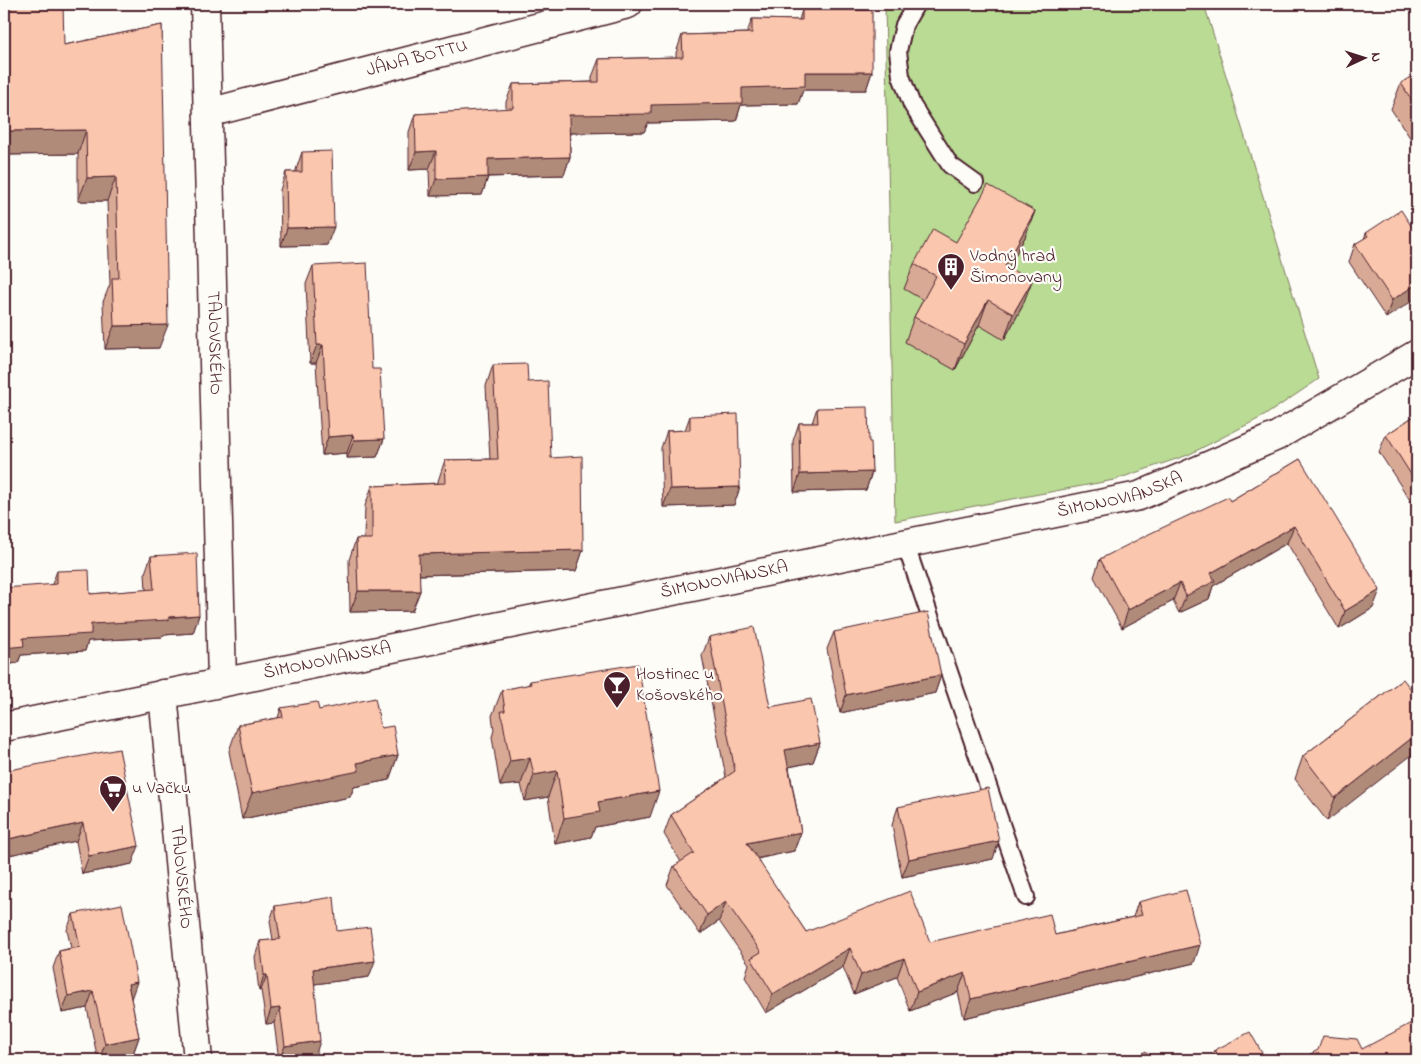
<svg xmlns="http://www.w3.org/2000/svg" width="1421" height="1064" viewBox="0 0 1421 1064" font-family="'Indie Flower',sans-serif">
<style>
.green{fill:#b9db94;stroke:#827d60}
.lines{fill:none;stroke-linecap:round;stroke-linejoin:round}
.service-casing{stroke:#4a1f2b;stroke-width:20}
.minor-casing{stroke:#4a1f2b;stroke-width:31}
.tertiary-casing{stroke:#4a1f2b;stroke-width:31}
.service{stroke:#fdfcf7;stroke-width:16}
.minor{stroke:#fdfcf7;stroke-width:28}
.tertiary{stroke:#fdfcf7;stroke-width:28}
.wall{fill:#d8aa96;stroke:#4a1f2b}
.shaded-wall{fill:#b08b7a;stroke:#4a1f2b}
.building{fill:#fbc6ae;stroke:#4a1f2b}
.labels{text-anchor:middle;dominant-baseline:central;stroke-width:4.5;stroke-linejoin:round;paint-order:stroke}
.street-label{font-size:18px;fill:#4a1f2b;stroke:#fdfcf7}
.poi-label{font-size:18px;fill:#4a1f2b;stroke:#fdfcf7;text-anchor:start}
</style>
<rect width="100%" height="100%" fill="#fdfcf7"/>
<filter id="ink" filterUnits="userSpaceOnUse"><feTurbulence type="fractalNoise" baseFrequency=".02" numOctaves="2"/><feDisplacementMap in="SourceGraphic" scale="10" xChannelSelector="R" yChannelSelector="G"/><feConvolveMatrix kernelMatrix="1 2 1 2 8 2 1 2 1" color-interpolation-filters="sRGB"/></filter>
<g filter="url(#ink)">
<!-- green -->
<path class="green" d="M885 4H1204L1319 379 1264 416 1188 455 1114 480 895 521Z"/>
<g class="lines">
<defs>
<path id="service" d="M916 4 904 25 898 51 901 76 912 105 950 165 975 183
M905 543 1026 897"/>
<g id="minor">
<path id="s1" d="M205 4 222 682"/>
<path id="s2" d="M208 113 628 4"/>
<path id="s3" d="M163 694 198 1060"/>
</g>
<g id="tertiary">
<path id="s4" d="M4 727 1139 496 1277 436 1417 354"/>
</g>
</defs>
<!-- service casing -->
<use href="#service" class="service-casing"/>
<!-- minor casing -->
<use href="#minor" class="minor-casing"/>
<!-- tertiary casing -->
<use href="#tertiary" class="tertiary-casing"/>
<!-- service -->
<use href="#service" class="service"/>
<!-- minor -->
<use href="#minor" class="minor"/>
<!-- tertiary -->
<use href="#tertiary" class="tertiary"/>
</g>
<!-- wall -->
<path class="wall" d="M4 4 64 45 162 25 159 348 105 349 103 302 110 284 107 201H78V154L4 155Z
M802 10 872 72 866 90H803L798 104 741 105 736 121 648 123 644 132 570 133V157L564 175 488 177 482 195 430 196 429 169 409 170V132L415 114 506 109V102L513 84 592 82V77L599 59 676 57V53L682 35 747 33 752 19 799 20Z
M1417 73V134L1411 139 1391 109 1401 83Z
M302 152 327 245 281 246 280 190 286 172H296V170Z
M1035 211 1025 237 1008 268 1022 307 1004 340 979 325 955 370 905 342 914 317 923 300 904 289 914 264 956 242Z
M1366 233 1417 235 1386 318 1349 262 1355 244 1364 239Z
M313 266 372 369 384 439 377 457 347 458V453L322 455 316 363H310L306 284Z
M493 365 528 382 551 458 583 550 576 571 419 575 420 591 412 611 350 612 349 560 356 539H364L365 506 372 486 438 483V481L445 460 490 459 486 386Z
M817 408 869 442 872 472 866 490 794 492 793 441 799 423H812Z
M1417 414V511L1379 452 1386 435Z
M690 416 740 487 734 505 663 507 661 448 667 431 685 430Z
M1300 459 1373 608 1339 629 1287 543 1213 586 1209 599 1179 613 1173 601 1122 628 1094 577 1100 559 1230 501Z
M151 556 199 615 193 633 163 635 162 637 88 641 85 651 21 655 18 663 4 665 52 584 57 571 90 594 146 590 145 573Z
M834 632 941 675 935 693 840 713 827 649Z
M709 637 770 707 820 743 813 762 789 767 801 832 794 851 757 859 806 932 930 942 1055 935 1133 917 1138 902 1194 963 964 1018 958 992 910 1011 897 977 854 994 843 967 766 1013 745 977 749 964 719 921 700 934 667 885 674 866 681 862 664 834 671 815 726 777 702 656Z
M1403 679 1327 821 1295 779 1303 756Z
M530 681 650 817 595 827 591 837 555 844 548 797 525 801 521 784 500 786 492 737 494 730 492 716 502 690 528 685Z
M281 708 319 710 381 728 398 755 389 780 354 787 350 797 242 819 229 751 238 725 278 718Z
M119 749 132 864 82 874 76 841 4 856Z
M898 807 993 859 902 877 892 825Z
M275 906 337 931 369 977 314 984 315 1057 288 1060H279L274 1023 266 1024 261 990 259 991 255 957 260 941 273 940 270 921Z
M73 914 131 999 139 1037 133 1054 102 1060H98L87 1008 62 1013 53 968 59 951 71 948 67 930Z
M1215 1050 1266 1060H1211Z"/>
<!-- shaded-wall -->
<path class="shaded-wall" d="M805 72H872L866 90H803L798 104 741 105 736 121 648 123 644 132 563 133 569 115 651 105 742 88Z
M1417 120V134L1411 139Z
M86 130 78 154 4 155V141L7 131Z
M436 151 429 169 409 170 416 152Z
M570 157 564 175 481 177 488 159Z
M116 177 107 201H78L87 178Z
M488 177 482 195 430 196 436 179Z
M1035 211 1025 237 995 292 1005 266Z
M334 227 327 245 281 246 287 228Z
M1032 281 1022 307 1004 340 1013 314Z
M1417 284V298L1386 318 1392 300Z
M988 300 979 325 955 370 964 344Z
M168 325 159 348 105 349 114 326Z
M317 345H323L316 363H310Z
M353 435 347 453 322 455 328 437Z
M384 439 377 457 347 458 354 440Z
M872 472 866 490 794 492 800 474Z
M740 487 734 505 663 507 670 489Z
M1294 526 1287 543 1213 586 1209 599 1179 613 1186 596 1211 573Z
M583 550 576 571 411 575 419 554Z
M1180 583 1173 601 1122 628 1128 610Z
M1380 590 1373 608 1339 629 1345 611Z
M358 591H420L412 611 350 612Z
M199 615 193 633 163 635 162 637 88 641 85 651 21 655 18 663 4 665V648L23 638 91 624Z
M941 675 935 693 840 713 846 695Z
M1417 734V751L1327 821 1335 798Z
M820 743 813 762 778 769 785 750Z
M398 755 389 780 354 787 350 797 242 819 252 793 357 763Z
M530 758 521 784 500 786 510 761Z
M557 771 548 797 525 801 534 775Z
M659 791 650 817 595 827 591 837 555 844 564 818 598 802Z
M83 823 76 841 4 856V840Z
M801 832 794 851 740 862 747 843Z
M999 841 993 859 902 877 909 859Z
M139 846 132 864 82 874 89 856Z
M726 902 719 921 700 934 707 915Z
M1200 945 1194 963 964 1018 971 999Z
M850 948 843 967 766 1013 773 994Z
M904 958 897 977 854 994 861 975Z
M375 961 369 977 307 985 313 969Z
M965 973 958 992 910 1011 917 992Z
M264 975H267L261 990 259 991Z
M137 982 131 999 128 984Z
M93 991 87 1008 62 1013 68 996Z
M280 1008 274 1023 266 1024 271 1009Z
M139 1037 133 1054 102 1060H99L105 1044Z
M320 1041 315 1057 288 1060H279L285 1046Z"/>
<!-- building -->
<path class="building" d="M4 4H63L64 45 162 25 168 325 114 326 112 278H119L116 177 87 178 86 130 7 131 6 93H4Z
M802 10H872V72H805V86L742 88V103L651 105V114L569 115 570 157 488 159V177L436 179V151L416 152 415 114 513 108V84L599 82V59L683 57 682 35 752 33V19L802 20Z
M1417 73V109L1401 83Z
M332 151 334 227 287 228 286 172H302V152Z
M988 185 1035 211 1005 266 1032 281 1013 314 988 300 964 344 914 317 936 276 914 264 933 229 956 242Z
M1401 210 1417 235V284L1392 300 1355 244 1368 236 1366 233Z
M367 263 372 369H380L384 439 354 440 353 435 328 437 323 345H317L313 266Z
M527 364 528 382 548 381 551 458 582 456 583 550 419 554 420 591H358L356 539H372V486L446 483 445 460 498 459 493 365Z
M868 407 869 442H871L872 472 800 474 799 423H818L817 408Z
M738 414 740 487 670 489 667 431 690 430V416Z
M1417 414V484L1386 435Z
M1300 459 1380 590 1345 611 1294 526 1211 573 1215 581 1186 596 1180 583 1128 610 1100 559 1149 534 1228 497 1230 501Z
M197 553 199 615 169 617V620L91 624V634L23 638 24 646 4 648V588L57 584V571L89 570 90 594 154 589 151 556Z
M928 612 941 675 846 695 834 632Z
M754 627 770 707 811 699 820 743 785 750 801 832 747 843 806 932 910 891 930 942 1050 914 1055 935 1142 915 1138 902 1186 890 1200 945 971 999 965 973 917 992 904 958 861 975 850 948 773 994 751 958 761 952 726 902 707 915 674 866 694 853 671 815 735 771 709 637Z
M638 664 659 791 598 802 600 812 564 818 557 771 534 775 530 758 510 761 501 711H505L502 690 531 684 530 681Z
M1403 679 1417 697V734L1335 798 1303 756Z
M375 698 381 728 393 726 398 755 357 763 359 771 252 793 238 725 283 717 281 708 317 702 319 710Z
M119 749 139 846 89 856 83 823 4 840V771Z
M988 788 999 841 909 859 898 807Z
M334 897 337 931 370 927 375 961 313 969 320 1041 285 1046 280 1008 271 1009 267 975H264L260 941 280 939 275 906Z
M122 904 137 982 128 984 139 1037 105 1044 93 991 68 996 59 951 80 947 73 914Z
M1417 1020V1060H1299L1318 1050 1323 1036 1357 1039 1362 1049Z
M1250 1032 1266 1060H1221L1215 1050Z
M1146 1051 1151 1060H1130Z"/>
</g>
<!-- icons -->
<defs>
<symbol id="building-pin" viewBox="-11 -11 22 30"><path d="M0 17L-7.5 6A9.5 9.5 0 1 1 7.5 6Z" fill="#4a1f2b" stroke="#fdfcf7"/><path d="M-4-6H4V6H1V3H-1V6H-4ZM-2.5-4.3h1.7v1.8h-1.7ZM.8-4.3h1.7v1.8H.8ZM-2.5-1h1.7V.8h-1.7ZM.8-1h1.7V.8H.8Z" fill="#fff"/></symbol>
<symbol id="bar-pin" viewBox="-11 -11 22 30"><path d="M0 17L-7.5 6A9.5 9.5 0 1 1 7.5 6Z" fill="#4a1f2b" stroke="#fdfcf7"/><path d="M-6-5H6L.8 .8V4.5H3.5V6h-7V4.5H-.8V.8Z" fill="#fff"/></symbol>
<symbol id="supermarket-pin" viewBox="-11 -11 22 30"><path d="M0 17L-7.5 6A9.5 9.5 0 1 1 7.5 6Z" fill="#4a1f2b" stroke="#fdfcf7"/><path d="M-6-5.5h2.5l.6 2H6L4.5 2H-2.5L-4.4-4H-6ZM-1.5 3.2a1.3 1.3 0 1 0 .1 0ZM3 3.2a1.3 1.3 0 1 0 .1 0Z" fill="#fff"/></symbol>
</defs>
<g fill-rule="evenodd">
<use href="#building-pin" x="935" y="251" width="32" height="43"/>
<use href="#bar-pin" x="601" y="669" width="32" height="43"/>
<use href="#supermarket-pin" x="97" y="773" width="32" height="43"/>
</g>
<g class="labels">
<!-- street labels -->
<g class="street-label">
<text stroke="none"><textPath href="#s2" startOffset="216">JÁNA BOTTU</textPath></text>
<text stroke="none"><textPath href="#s1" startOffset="339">TAJOVSKÉHO</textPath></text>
<text stroke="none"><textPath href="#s4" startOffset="1140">ŠIMONOVIANSKA</textPath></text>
<text stroke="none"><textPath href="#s4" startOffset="735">ŠIMONOVIANSKA</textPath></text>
<text stroke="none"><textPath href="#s4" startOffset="330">ŠIMONOVIANSKA</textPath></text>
<text stroke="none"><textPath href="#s3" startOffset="184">TAJOVSKÉHO</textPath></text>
</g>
<!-- poi labels -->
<g class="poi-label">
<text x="970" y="257">Vodný hrad<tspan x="970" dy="21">Šimonovany</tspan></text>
<text x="636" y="675">Hostinec u<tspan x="636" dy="21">Košovského</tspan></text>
<text x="132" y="789">u Vačku</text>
</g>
</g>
<!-- margin -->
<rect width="1421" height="1064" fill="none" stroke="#fdfcf7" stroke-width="20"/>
<rect x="10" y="10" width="1401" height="1044" fill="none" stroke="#4a1f2b" stroke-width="2" filter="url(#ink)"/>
<!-- north arrow -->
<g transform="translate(1364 58) rotate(86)" stroke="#fdfcf7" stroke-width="4" paint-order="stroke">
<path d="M0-4L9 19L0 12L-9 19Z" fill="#4a1f2b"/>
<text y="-8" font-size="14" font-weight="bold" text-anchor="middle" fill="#4a1f2b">N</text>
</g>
</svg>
